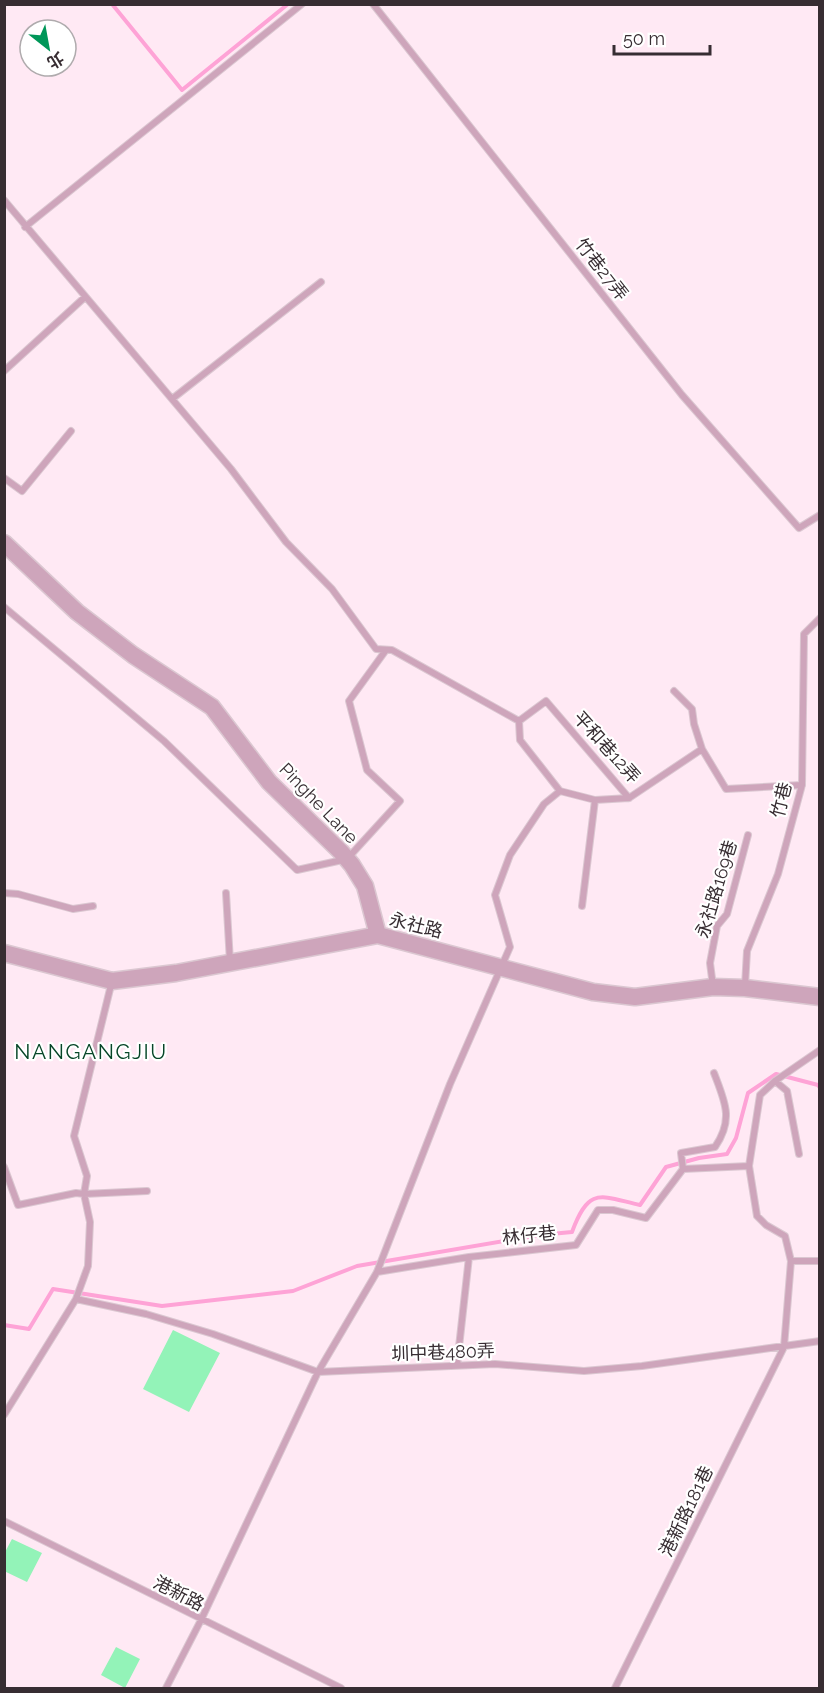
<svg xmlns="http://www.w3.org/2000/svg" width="824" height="1693" viewBox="0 0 824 1693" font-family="Raleway,'Noto Sans TC',sans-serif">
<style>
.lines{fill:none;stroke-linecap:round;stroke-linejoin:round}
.stream{stroke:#fea3d6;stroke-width:4}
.building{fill:#93f3b8}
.service-casing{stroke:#dbc7d1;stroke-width:8}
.tertiary-casing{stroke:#dbc7d1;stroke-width:19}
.service{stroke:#cea5bb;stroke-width:6}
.tertiary{stroke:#cea5bb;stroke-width:16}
.labels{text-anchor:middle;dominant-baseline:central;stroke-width:4.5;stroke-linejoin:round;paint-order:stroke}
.street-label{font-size:18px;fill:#372d32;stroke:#fff}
.quarter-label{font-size:21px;letter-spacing:1.5px;fill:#074628;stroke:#fff}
</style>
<rect width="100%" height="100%" fill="#ffe9f4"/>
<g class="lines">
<!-- stream -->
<path class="stream" d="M112 4 182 90 288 4
M4 1325 29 1329 53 1289 162 1306 293 1291 357 1266 540 1235 572 1232C589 1186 600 1196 640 1205L666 1167 699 1158 727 1154 736 1138 748 1093 776 1074 818 1085 820 1088"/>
</g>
<!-- building -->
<path class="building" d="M173 1330 220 1353 189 1412 143 1389Z
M12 1539 42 1553 27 1582 4 1571V1554Z
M116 1647 140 1659 125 1688 101 1675Z"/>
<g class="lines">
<defs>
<path id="service" d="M373 4 682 395 799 528 820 515
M4 200 231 469 286 542 332 589 376 649 392 650 519 721 546 701 629 798 702 749 726 789 802 785
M25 227 302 4
M4 371 85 297
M172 399 321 282
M4 478 22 491 71 431
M4 607 164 741 297 870 347 859 400 801 367 770 349 701 386 650
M674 691 692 709 694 724 702 749
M560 791 595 800 629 798
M4 893 18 894 73 909 93 906
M226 893 230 962
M582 906 595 800
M713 986 710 963 717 926 727 914 748 835
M745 986 747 951 778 874 802 785 804 634 820 618
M775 1081 787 1091 799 1154
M4 1167 18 1205 76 1193 84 1194 147 1191
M683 1169 681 1153 715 1147C734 1119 725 1102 714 1073
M791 1261H820
M377 1272 469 1257 576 1245 598 1210H613L646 1218 683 1169 749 1166 760 1095 775 1081 820 1050
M76 1299 146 1314 213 1334 318 1372 495 1364 584 1371 642 1366 820 1341
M457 1365 469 1257
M4 1415 76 1299 88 1266 90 1222 84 1194 87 1176 74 1136 112 981
M4 1521 341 1688
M166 1688 201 1620 318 1372 377 1272 450 1084 510 947 495 895 510 855 544 804 560 791 520 740 519 721
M615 1688 784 1347 791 1261 785 1236 766 1225 757 1216 749 1166"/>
<path id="tertiary" d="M4 543 77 612 133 655 212 707 269 782 341 852 352 865 365 886 378 935
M4 953 112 981 176 973 378 935 593 992 635 997 713 987 745 988 820 997"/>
</defs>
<!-- service casing -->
<use href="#service" class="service-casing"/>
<!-- tertiary casing -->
<use href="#tertiary" class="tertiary-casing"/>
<!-- service -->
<use href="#service" class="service"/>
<!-- tertiary -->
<use href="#tertiary" class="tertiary"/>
</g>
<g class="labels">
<!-- street labels -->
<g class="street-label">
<text transform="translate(602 269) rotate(52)">竹巷27弄</text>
<text transform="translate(607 747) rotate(48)">平和巷12弄</text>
<text transform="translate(781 800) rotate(-76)">竹巷</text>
<text transform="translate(319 803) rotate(46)">Pinghe Lane</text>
<text transform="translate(716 889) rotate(-73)">永社路169巷</text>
<text transform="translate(416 925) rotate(14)">永社路</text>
<text transform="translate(529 1235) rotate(-6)">林仔巷</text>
<text transform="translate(443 1352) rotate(-2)">圳中巷480弄</text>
<text transform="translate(686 1511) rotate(-64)">港新路181巷</text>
<text transform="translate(179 1593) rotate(27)">港新路</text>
</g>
<!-- quarter labels -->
<g class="quarter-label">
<text x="91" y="1051">NANGANGJIU</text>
</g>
</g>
<!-- border -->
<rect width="824" height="1693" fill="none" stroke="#372d32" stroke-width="12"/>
<!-- north arrow -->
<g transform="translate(48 48) rotate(149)"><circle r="28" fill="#ffffff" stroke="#afabad" stroke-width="1.5"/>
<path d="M0-4.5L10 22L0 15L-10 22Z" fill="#009759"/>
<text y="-9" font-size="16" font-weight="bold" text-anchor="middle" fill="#372d32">北</text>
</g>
<!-- scale -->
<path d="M614 45v9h96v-9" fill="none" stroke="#372d32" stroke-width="3"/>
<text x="623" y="45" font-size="18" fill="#372d32" stroke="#ffffff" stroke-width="4.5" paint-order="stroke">50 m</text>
</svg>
